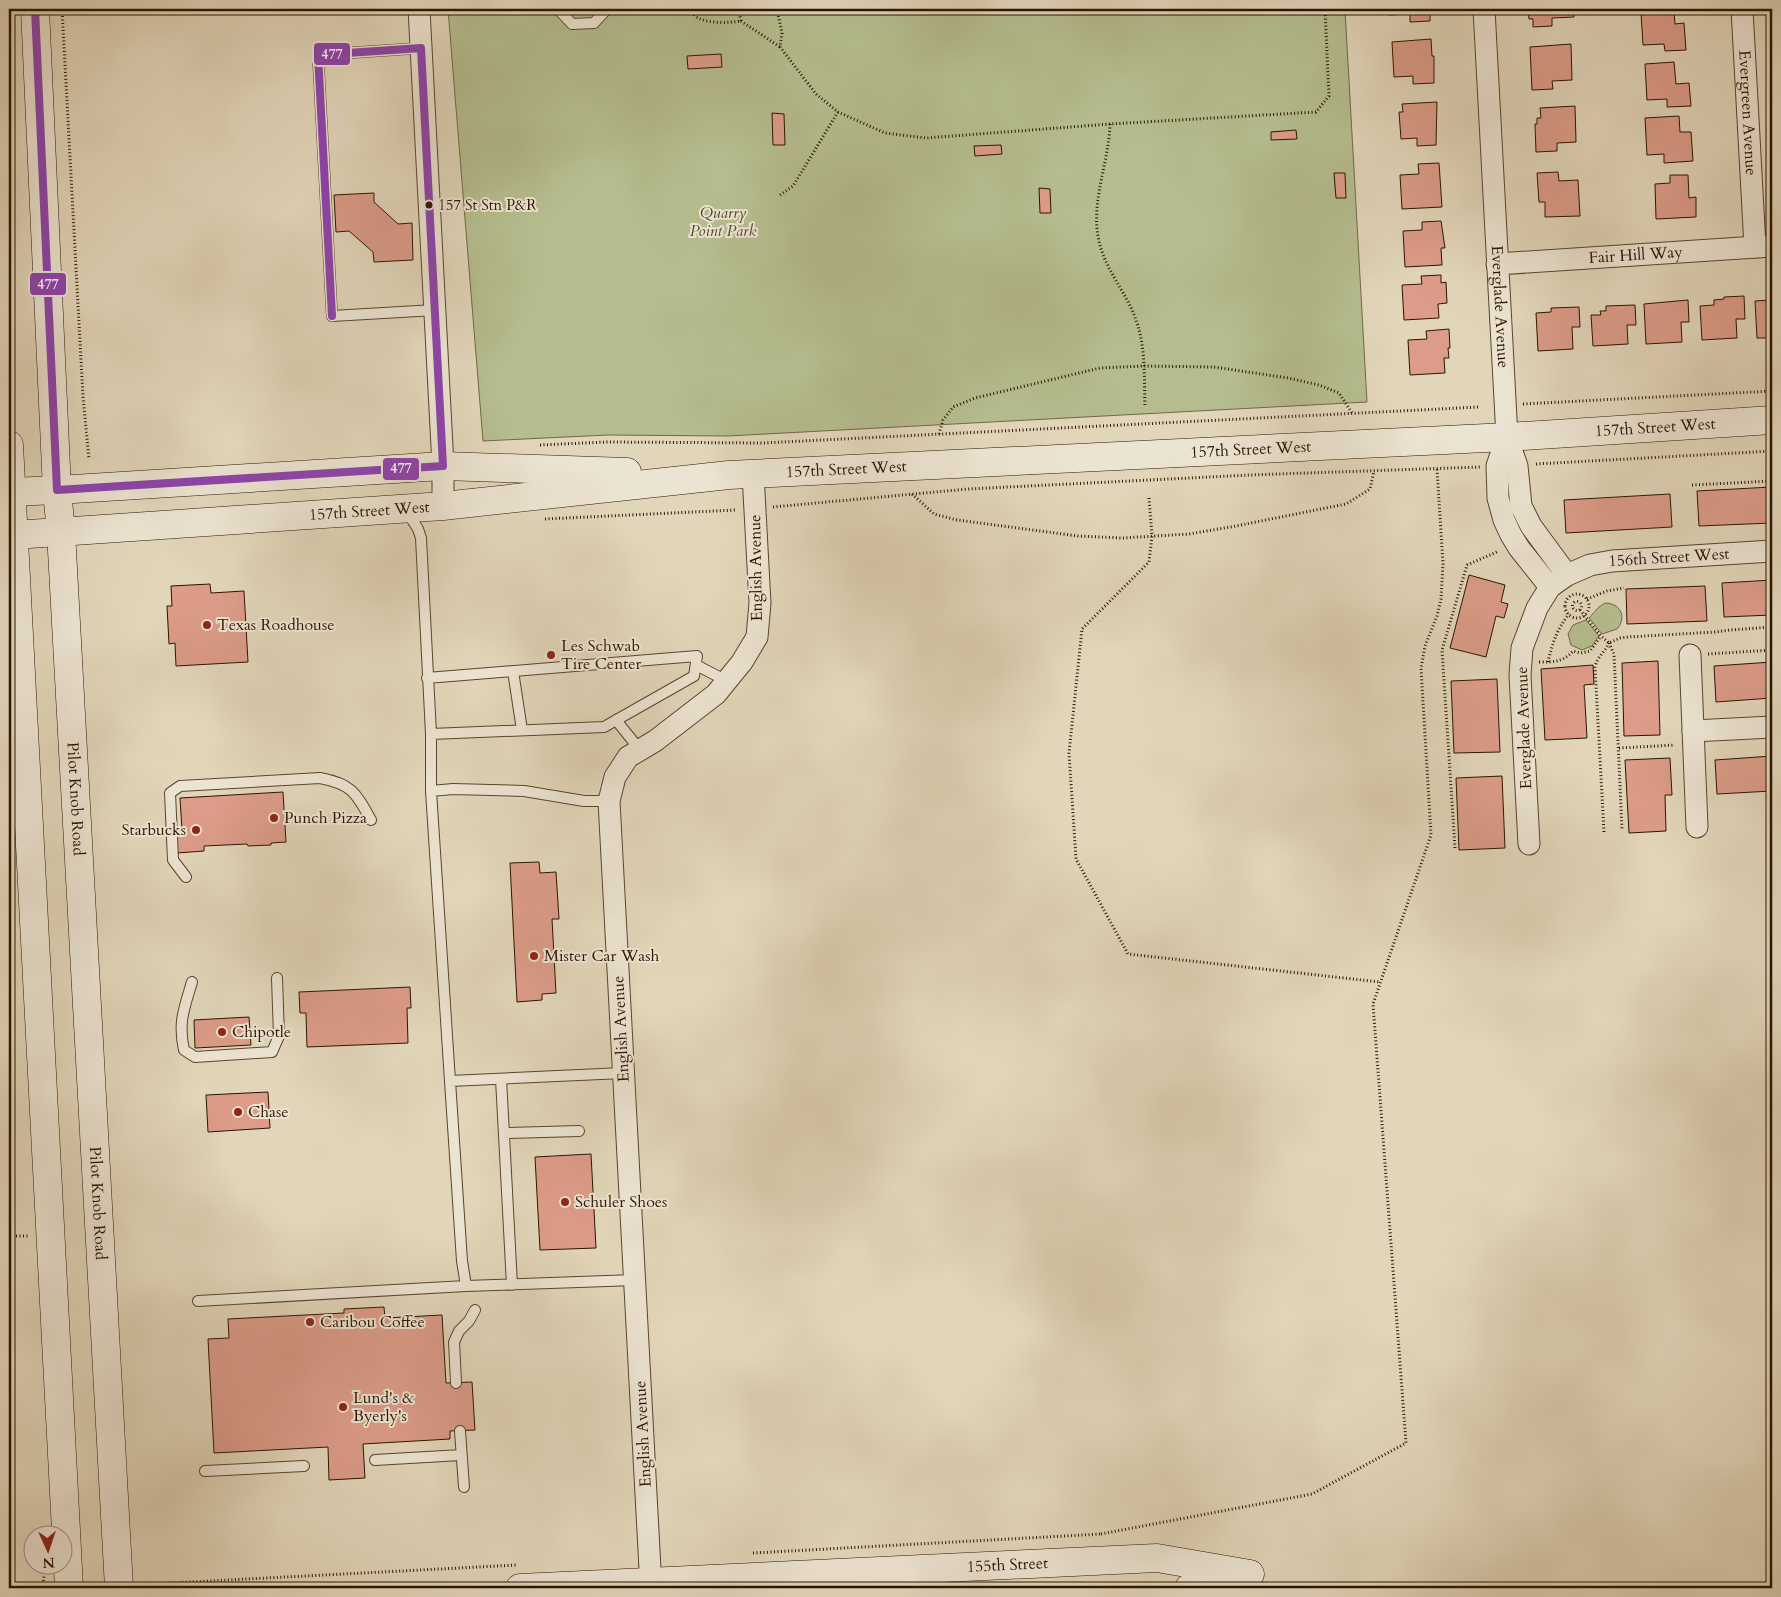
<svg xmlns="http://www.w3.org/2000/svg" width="1781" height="1597" viewBox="0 0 1781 1597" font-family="Cardo,serif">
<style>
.green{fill:#b5bd8e;stroke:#706847}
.building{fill:#dc9c89;stroke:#2c1400}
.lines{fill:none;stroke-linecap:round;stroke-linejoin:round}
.lane-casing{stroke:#5a442e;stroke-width:12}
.street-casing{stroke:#5a442e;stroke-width:23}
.secondary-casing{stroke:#2c1400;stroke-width:29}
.path{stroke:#2c1400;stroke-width:3;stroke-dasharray:1 2.5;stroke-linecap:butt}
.lane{stroke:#ece4d2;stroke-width:10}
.street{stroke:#ece4d2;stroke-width:21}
.secondary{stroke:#ece4d2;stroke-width:28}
.bus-1-casing{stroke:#ece4d2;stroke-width:11}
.bus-1{stroke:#8e44ad;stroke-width:8}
.bus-dot{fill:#2c1400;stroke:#ece4d2;stroke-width:2}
.poi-dot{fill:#8f2418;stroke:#ece4d2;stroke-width:2}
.labels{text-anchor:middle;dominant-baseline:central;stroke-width:4;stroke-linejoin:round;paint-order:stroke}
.bus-label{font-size:15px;fill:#2c1400;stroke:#ece4d2;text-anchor:start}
.street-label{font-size:16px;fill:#2c1400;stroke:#ece4d2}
.park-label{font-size:16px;font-style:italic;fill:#55472b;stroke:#ece4d2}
.poi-label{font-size:16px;fill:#2c1400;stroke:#ece4d2;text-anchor:start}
.line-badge{stroke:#ece4d2;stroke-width:2}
.badge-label{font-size:14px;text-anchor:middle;font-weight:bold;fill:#fff}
</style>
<rect width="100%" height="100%" fill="#e2d6ba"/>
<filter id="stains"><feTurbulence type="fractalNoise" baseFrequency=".004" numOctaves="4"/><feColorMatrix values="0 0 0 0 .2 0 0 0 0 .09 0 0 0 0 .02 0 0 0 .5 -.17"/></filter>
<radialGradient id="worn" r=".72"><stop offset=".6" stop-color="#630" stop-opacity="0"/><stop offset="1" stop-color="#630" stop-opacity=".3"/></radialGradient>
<!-- green -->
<path class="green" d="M448 9H1345L1367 402 728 436 608 435 483 441Z
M1605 603C1621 603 1627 618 1617 629L1602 634 1589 618 1599 607Z
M1586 620 1599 636 1592 646 1582 650 1571 645 1568 634 1573 625Z"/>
<!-- building -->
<path class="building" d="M1389 9H1430V21L1410 22V14L1389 15Z
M1528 9H1574V17L1552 18V26L1533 27V19H1529Z
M1674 11 1675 24 1684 23 1686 50 1665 51 1664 44 1643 45 1641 13Z
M1431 39 1432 56H1434V83L1413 84V76L1394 77 1392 42Z
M1571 44 1572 80 1552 81 1553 89 1532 90 1530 47Z
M721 54 722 67 688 69 687 56Z
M1674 62 1676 84 1689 83 1691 106 1667 107V99L1647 100 1645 64Z
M1437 102 1436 145 1417 146V138L1401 139 1399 112H1403L1402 104Z
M1575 106 1576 142 1557 143V151L1536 152 1535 124H1537V118H1541L1540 108Z
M772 113 784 114 785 145H773Z
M1679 116 1680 132H1691L1693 161 1664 163V154L1647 155 1645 118Z
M1296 130 1297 139 1271 140V132Z
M1001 145 1002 154 975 156 974 146Z
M1439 163 1442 207 1402 209 1400 175 1419 174 1418 164Z
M1558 172 1559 181 1578 180 1580 216 1545 217V202H1539L1537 173Z
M1334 173H1345L1346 198H1336Z
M1670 175H1688L1689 198 1696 197V217L1656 219 1655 184 1670 183Z
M1039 188 1050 189 1051 213H1040Z
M374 193V202L398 224 412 223 413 260 374 262 373 252 349 231 336 232 334 195Z
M1441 221 1445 248H1441L1442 265 1405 267 1403 231 1422 230V222Z
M1441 275V283L1446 282 1447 303 1438 304 1439 318 1404 320 1402 285 1422 284 1421 276Z
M1744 296 1745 319H1736L1737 338 1702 340 1700 306 1714 305V300L1724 299V297Z
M1770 296H1772V338H1757L1755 301 1770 300Z
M1688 300 1689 322H1681L1682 342 1646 344 1644 304Z
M1635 305 1636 325H1627L1628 344 1593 346 1591 315H1601L1600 311H1606V306Z
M1579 307 1580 327H1572L1573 349 1538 351 1536 313 1551 312V308Z
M1449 329 1450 348H1448L1449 358H1444L1445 373 1410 375 1408 340 1427 339 1426 331Z
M1772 487V523L1699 526 1697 491Z
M1670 494 1672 527 1566 533 1564 500Z
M1469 575 1505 585 1501 602 1508 604 1504 618 1496 616 1486 657 1450 648Z
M1772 580V615L1724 617 1722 583Z
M210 584 211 593 244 591 248 662 176 666 175 643 169 644 167 606H172L171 586Z
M1705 586 1707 621 1627 624 1626 589Z
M1658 661 1660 735 1624 736 1622 663Z
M1772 662V698L1716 702 1714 666Z
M1593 665 1594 684 1584 685 1587 738 1545 740 1541 669Z
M1497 679 1500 752 1454 753 1451 681Z
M1772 756V791L1717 794 1715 760Z
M1670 758 1672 795H1665L1666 831 1629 833 1625 760Z
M1502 776 1505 848 1459 850 1456 778Z
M283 792 286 842 271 843V845L248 846 247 844 204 846V851L177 853 175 830H182L180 798Z
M539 862 540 873 556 872 559 919H552L556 993 542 994V1000L517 1002 510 863Z
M410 987 411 1008H407L408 1043 307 1047 306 1013H300L299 992Z
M249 1017 251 1045 195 1048 194 1020Z
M268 1092 270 1128 208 1132 206 1095Z
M591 1154 596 1248 540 1250 535 1157Z
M384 1307 385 1318 442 1315 446 1383 472 1382 475 1430 450 1431V1439L363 1444 365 1478 329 1480 328 1447 214 1453 208 1339 229 1338 228 1319 344 1313V1309Z"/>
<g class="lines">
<defs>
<path id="lane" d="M558 9 572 24 594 23 607 9
M421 48 318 55 332 316 435 310
M406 510 418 529 421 538 431 734V791L450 1081 623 1073
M696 665 727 681
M513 671 522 730
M427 678 697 656 694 676 604 727 431 734
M616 720 640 750
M431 791 453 789 524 791 584 801H609
M186 877 173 860 170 793 180 786 320 778C352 784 356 793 371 820
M192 982C184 1009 178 1022 184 1050L195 1057 272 1052 279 1036 277 978
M501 1079 512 1285
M450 1081 462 1261 466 1286 635 1280
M504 1133 579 1131
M198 1301 466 1286
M456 1383 454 1342 459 1331 469 1321 475 1310
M460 1431 464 1487
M375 1460 461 1455
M205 1471 304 1466"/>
<g id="street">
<path d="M419 9 443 466V506"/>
<path id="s1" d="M1484 9 1507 437 1497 466 1498 498 1504 520 1511 535 1519 548 1550 587"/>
<path id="s2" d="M1742 9 1755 247"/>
<path id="s3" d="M1497 264 1772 246"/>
<path d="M1507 437 1517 466 1521 506 1531 526 1567 575"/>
<path d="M1690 655 1697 827"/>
<path d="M1693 731 1772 727"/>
<path id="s4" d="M1529 844 1520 675 1522 648 1537 608 1550 587 1567 575 1590 565 1612 561 1772 551"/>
<path d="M651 1588 609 801 615 777 628 757 655 741 716 694 742 662 757 637 760 603 753 474"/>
</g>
<g id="secondary">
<path id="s5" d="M35 9 57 490 61 532 119 1588"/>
<path d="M9 445 69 1588"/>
<path d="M11 492 57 490 443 466 627 472"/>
<path id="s6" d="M14 535 443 506 729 475 1507 437 1772 420"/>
<path id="s7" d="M520 1588 1157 1558 1250 1574"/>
<path d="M1189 1588 1239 1576"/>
</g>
</defs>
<!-- lane casing -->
<use href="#lane" class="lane-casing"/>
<!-- street casing -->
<use href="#street" class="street-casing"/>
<!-- secondary casing -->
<use href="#secondary" class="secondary-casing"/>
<!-- path -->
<path class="path" d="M62 9 83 397 89 459
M690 9C692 11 693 14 695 16 706 24 729 23 741 21L738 9
M777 9 782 33 780 47 816 94 838 112 885 133 926 138 1110 124 1316 112 1329 96 1325 9
M741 21 780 47
M1110 124C1109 163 1090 202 1099 241 1105 270 1127 293 1136 320 1146 347 1144 379 1145 407
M780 195 793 186 838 112
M1523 404 1772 391
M939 434 943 420 953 407 975 398 1100 368 1143 366 1214 367 1288 378 1319 385 1339 393 1352 413
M540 445 607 442 763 443 1479 407
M1536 464 1772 451
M1692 485 1772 481
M912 494 934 514 957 520 1078 536 1122 538 1189 534 1236 526 1346 504 1370 489 1374 471
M1149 498 1152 536 1149 562 1082 629 1069 753 1076 859 1128 954 1380 982
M773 507 968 489 1250 475 1480 467
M545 519 736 510
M1565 606a12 12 0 1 1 24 0a12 12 0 1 1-24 0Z
M1587 599 1607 591 1624 588
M1572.5 606a4.5 4.5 0 1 1 9 0a4.5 4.5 0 1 1-9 0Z
M1580 610 1601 636 1609 643 1620 638 1628 637 1715 632 1730 630 1772 627
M1609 643 1614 654 1622 830
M1708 654 1772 650
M1539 662C1554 662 1563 662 1573 651L1581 653 1590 651 1601 636
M1548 662C1552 644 1557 629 1569 614
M1619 748 1675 745
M1604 832 1595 667C1597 657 1605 652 1609 643
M1455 848 1442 650 1467 565 1499 551
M9 911 11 943
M9 1236H28
M1101 1534 1312 1494 1406 1443 1373 1004 1431 835 1421 668 1425 646 1437 616 1441 599 1443 564 1437 469
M753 1553 1101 1534
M151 1584 517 1565
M43 1588 44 1575"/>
<!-- lane -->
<use href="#lane" class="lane"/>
<!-- street -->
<use href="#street" class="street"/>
<!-- secondary -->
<use href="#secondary" class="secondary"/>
<defs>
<path id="bus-1" d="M35 9 57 490 443 466 421 48 318 55 332 316"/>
</defs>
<!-- bus-1 casing -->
<use href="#bus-1" class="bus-1-casing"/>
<!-- bus-1 -->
<use href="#bus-1" class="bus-1"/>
</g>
<!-- markers -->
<circle class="bus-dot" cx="429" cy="205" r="4.5"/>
<g class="poi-dot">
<circle cx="207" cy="625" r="5"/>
<circle cx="551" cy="655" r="5"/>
<circle cx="274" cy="818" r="5"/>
<circle cx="196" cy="830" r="5"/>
<circle cx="534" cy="956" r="5"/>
<circle cx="222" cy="1032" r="5"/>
<circle cx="238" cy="1112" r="5"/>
<circle cx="565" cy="1202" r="5"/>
<circle cx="310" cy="1322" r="5"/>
<circle cx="343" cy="1407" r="5"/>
</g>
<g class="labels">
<!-- bus labels -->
<g class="bus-label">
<text x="438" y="205">157 St Stn P&amp;R</text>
</g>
<!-- street labels -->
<g class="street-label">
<text stroke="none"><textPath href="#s2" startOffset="104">Evergreen Avenue</textPath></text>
<text stroke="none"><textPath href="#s3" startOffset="139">Fair Hill Way</textPath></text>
<text stroke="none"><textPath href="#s1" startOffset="298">Everglade Avenue</textPath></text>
<text stroke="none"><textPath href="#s6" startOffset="1645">157th Street West</textPath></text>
<text stroke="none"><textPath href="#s6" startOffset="1240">157th Street West</textPath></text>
<text stroke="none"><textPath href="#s6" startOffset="835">157th Street West</textPath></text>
<text stroke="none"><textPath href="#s6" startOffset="356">157th Street West</textPath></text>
<text stroke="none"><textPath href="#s4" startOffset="389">156th Street West</textPath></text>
<text transform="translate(756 568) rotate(-91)">English Avenue</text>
<text transform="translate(1524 728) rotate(-92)">Everglade Avenue</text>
<text stroke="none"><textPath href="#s5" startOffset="791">Pilot Knob Road</textPath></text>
<text transform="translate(621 1029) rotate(-93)">English Avenue</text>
<text stroke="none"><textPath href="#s5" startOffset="1196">Pilot Knob Road</textPath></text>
<text transform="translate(643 1434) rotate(-93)">English Avenue</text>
<text stroke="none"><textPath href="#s7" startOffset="488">155th Street</textPath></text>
</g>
<!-- park labels -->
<g class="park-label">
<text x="723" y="213">Quarry<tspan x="723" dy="18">Point Park</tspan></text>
</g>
<!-- poi labels -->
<g class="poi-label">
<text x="217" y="625">Texas Roadhouse</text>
<text x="561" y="646">Les Schwab<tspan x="561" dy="18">Tire Center</tspan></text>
<text x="284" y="818">Punch Pizza</text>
<text x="186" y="830" text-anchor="end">Starbucks</text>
<text x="544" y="956">Mister Car Wash</text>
<text x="232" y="1032">Chipotle</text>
<text x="248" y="1112">Chase</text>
<text x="575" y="1202">Schuler Shoes</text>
<text x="320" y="1322">Caribou Coffee</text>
<text x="353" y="1398">Lund's &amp;<tspan x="353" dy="18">Byerly's</tspan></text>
</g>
</g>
<g class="line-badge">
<rect x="313" y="42" width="38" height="24" rx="5" fill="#8e44ad"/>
<rect x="29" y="272" width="38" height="24" rx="5" fill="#8e44ad"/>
<rect x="382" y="457" width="38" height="24" rx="5" fill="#8e44ad"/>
</g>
<g class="badge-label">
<text x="332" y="59">477</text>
<text x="48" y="289">477</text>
<text x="401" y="473">477</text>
</g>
<!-- margin -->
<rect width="1781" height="1597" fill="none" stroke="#e2d6ba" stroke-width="30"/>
<rect x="10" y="10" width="1761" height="1577" fill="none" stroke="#2c1400" stroke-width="2.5"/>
<rect x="15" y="15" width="1751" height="1567" fill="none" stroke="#2c1400"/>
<!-- north arrow -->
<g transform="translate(48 1550) rotate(177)"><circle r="24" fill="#ece4d2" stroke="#9f917e"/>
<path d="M0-4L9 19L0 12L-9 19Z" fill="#8f2418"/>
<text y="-8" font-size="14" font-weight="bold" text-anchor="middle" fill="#2c1400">N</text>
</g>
<rect width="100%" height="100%" filter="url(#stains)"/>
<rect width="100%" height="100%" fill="url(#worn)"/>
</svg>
